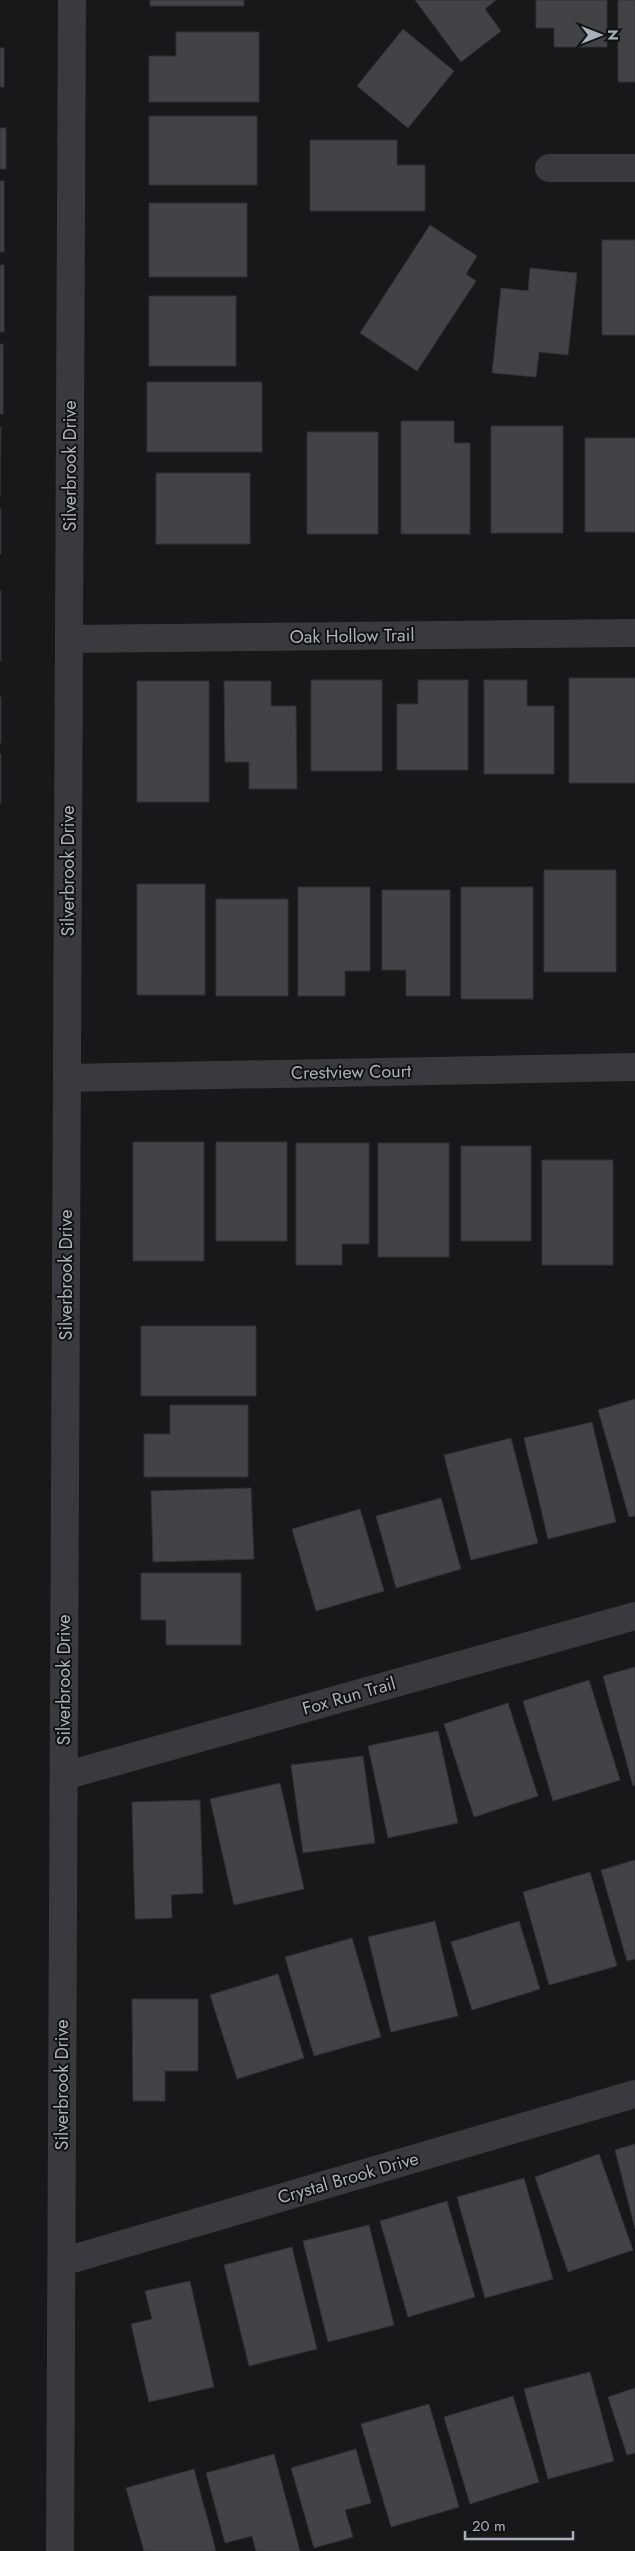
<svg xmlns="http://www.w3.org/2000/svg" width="635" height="2551" viewBox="0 0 635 2551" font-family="Jost,sans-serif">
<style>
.building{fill:#414347;stroke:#313236}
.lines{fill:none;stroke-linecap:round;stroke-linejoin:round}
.street{stroke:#383a3f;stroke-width:28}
.labels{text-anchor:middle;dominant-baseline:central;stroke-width:4;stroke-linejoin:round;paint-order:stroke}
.street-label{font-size:18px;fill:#a9b1ba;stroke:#121315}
</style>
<rect width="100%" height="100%" fill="#17181a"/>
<!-- building -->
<path class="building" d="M150 0H244V6H150Z
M415 0H496L485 9 501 31 461 62Z
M536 0H607V47H554V28H536Z
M618 0H635V82H618Z
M403 29 454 71 408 128 357 86Z
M176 32H259V102H149V56H176Z
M0 48H4V87H0Z
M149 116H257V185H149Z
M0 128H6V169H0Z
M310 140H397V165H425V211H310Z
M0 181H4V252H0Z
M149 203H247V277H149Z
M430 225 477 256 466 274 476 281 417 371 360 333Z
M602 240H635V335H602Z
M0 265H4V332H0Z
M530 268 577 273 568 355 539 352 536 377 492 373 501 288 528 291Z
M149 296H236V366H149Z
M0 344H3V414H0Z
M147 382H262V452H147Z
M401 421H454V443H470V534H401Z
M491 426H563V533H491Z
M0 427H1L0 496Z
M307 432H378V534H307Z
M585 438H635V532H585Z
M156 473H250V544H156Z
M0 509H1V554H0Z
M0 591H1V661H0Z
M569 678H635V783H569Z
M311 680H382V771H311Z
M418 680H468V770H397V704H418Z
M484 680H527V706H554V774H484Z
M137 681H209V802H137Z
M224 681H271V706H296L297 789H249V762H225Z
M0 697H1V743H0Z
M0 754H1V803H0Z
M544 870H616V972H544Z
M137 884H205V995H137Z
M298 887H370V971H345V996H298Z
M461 887H533V999H461Z
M382 890H450V996H406V970H382Z
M216 899H288V996H216Z
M133 1142H204V1261H133Z
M216 1142H287V1241H216Z
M296 1143H369V1244H342V1265H296Z
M378 1143H449V1257H378Z
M461 1146H531V1241H461Z
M542 1160H613V1265H542Z
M141 1326H256V1396H141Z
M635 1399V1516L629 1517 598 1410Z
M170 1405H248V1477H144V1434H170Z
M592 1422 616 1522 548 1539 524 1438Z
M511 1438 538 1543 471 1560 444 1455Z
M251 1488 254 1559 153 1562 151 1491Z
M441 1498 461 1569 396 1588 376 1516Z
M360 1509 384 1591 316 1611 292 1529Z
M141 1573H241V1645H166V1620H141Z
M635 1667V1785L633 1786 603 1676Z
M589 1680 620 1780 553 1801 523 1701Z
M508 1703 538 1796 474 1817 444 1724Z
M438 1731 458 1823 388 1838 368 1746Z
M363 1756 375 1843 303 1853 291 1765Z
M280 1783 304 1889 234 1905 210 1799Z
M200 1800 203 1893 171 1895 172 1918 135 1919 132 1802Z
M635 1860V1959L627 1961 601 1870Z
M590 1872 617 1966 549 1985 523 1892Z
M435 1921 458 2016 391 2032 368 1937Z
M519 1921 540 1989 472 2010 451 1942Z
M352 1938 381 2037 314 2056 285 1957Z
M278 1974 304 2058 237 2079 210 1995Z
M132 1999H198V2071H165V2101H133Z
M635 2144V2229L615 2150Z
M599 2154 633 2250 568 2272 535 2177Z
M524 2178 553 2279 485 2298 457 2197Z
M447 2201 475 2297 408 2317 380 2221Z
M369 2225 394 2325 328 2342 303 2241Z
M292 2247 317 2349 249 2366 224 2265Z
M190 2281 214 2387 149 2402 131 2324 152 2319 145 2291Z
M590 2372 614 2461 548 2479 524 2389Z
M635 2388V2453L627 2455 608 2397Z
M513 2396 539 2482 470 2504 444 2417Z
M429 2404 459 2507 391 2527 361 2424Z
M356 2449 371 2503 345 2510 353 2537 314 2548 291 2468Z
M274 2454 300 2551H256L252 2536 225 2543 206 2473Z
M194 2469 216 2551H144L126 2488Z"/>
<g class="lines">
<!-- street -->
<path class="street" d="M549 168H635
M69 639 635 633
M67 1078 635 1067
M64 1776 635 1616
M62 2262 635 2094
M60 2551 72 0"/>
</g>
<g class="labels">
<!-- street labels -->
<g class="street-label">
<text transform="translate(70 466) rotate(-90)">Silverbrook Drive</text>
<text transform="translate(352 636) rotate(-1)">Oak Hollow Trail</text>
<text transform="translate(68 871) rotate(-90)">Silverbrook Drive</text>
<text transform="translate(351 1072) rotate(-1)">Crestview Court</text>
<text transform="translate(66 1275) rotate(-90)">Silverbrook Drive</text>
<text transform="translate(64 1680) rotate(-90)">Silverbrook Drive</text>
<text transform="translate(349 1696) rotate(-16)">Fox Run Trail</text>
<text transform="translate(62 2085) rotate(-90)">Silverbrook Drive</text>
<text transform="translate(348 2178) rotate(-16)">Crystal Brook Drive</text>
</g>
</g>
<!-- north arrow -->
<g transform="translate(600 35) rotate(90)" stroke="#121315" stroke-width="4" paint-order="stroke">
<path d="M0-4L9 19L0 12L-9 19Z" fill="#a9b1ba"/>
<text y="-8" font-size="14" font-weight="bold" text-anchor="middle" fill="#a9b1ba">N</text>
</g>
<!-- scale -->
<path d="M465 2531v8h108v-8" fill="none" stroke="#a9b1ba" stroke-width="2.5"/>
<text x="472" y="2531" font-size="15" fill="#a9b1ba" stroke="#121315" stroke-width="4" paint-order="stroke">20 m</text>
</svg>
